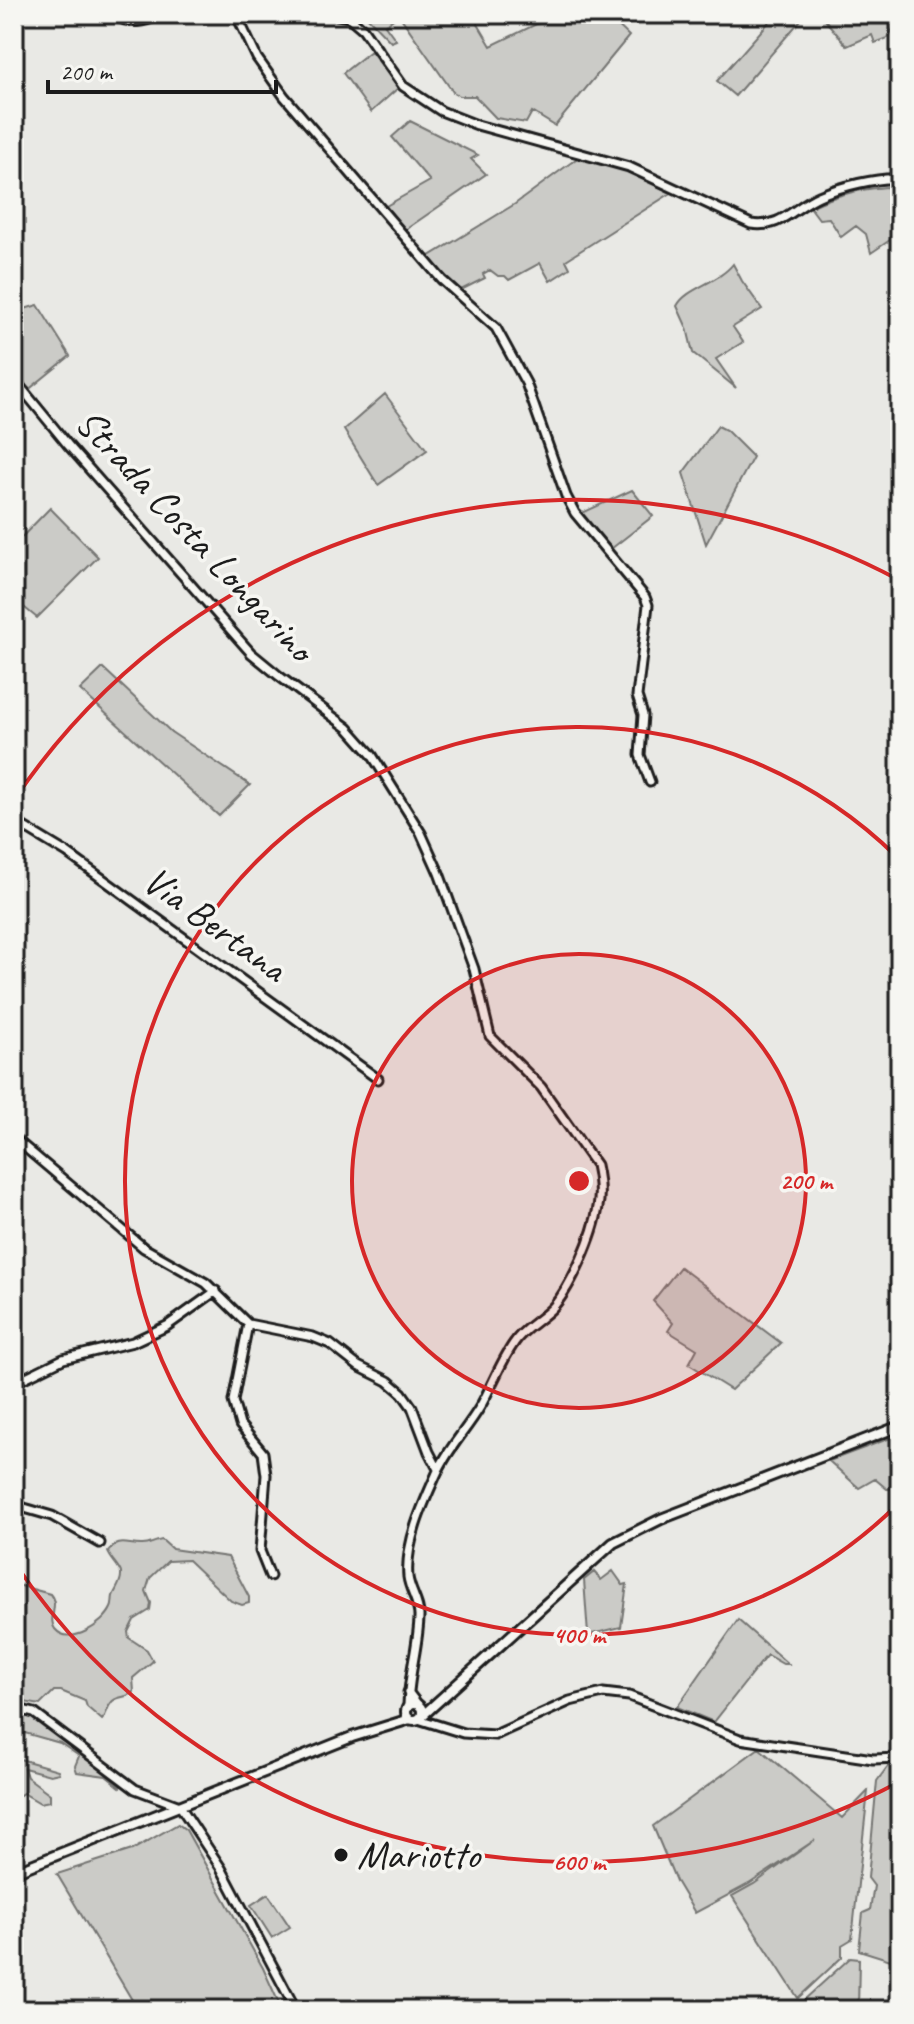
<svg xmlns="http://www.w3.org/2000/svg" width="914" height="2024" viewBox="0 0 914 2024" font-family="Caveat,sans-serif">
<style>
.green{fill:#cbcbc7;stroke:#747472;stroke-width:2}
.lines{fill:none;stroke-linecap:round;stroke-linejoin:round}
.minor-casing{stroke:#1c1c1c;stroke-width:13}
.tertiary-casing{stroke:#1c1c1c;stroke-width:14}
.minor{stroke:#f6f6f2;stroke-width:7}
.tertiary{stroke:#f6f6f2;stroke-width:8}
.ring{fill:none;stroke:#d62828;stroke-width:4}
.poi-dot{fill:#1c1c1c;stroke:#f6f6f2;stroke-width:3}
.labels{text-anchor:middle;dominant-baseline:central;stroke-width:7;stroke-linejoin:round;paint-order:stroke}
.street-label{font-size:40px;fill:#1c1c1c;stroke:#f6f6f2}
.poi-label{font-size:40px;fill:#1c1c1c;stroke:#f6f6f2;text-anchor:start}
.centre{fill:#d62828;stroke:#f6f6f2;stroke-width:4}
.ring-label{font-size:24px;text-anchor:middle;font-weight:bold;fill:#d62828;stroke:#f6f6f2;stroke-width:7;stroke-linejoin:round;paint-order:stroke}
</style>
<rect width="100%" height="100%" fill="#e9e9e5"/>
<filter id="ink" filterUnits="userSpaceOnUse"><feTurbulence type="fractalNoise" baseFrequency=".0125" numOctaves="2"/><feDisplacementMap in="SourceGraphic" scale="16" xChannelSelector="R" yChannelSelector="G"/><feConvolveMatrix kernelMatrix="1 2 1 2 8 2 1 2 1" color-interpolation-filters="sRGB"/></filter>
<g filter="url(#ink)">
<!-- green -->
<path class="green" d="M364 14H472L491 46 557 14H606L629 36 555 126 532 112 526 123 496 118 475 96H460L453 92 399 15 385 25 396 40 391 42Z
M776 14H806L735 96 717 81Z
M820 14H900V24L894 27 888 38 875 43 872 35 847 46Z
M371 51 398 88 371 112 343 73Z
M410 121 478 155 471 159 486 174 405 230 386 206 430 181 392 137Z
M580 156 628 170 671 193 566 260 570 268 550 281 540 263 509 280 505 276H498L490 270 483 274 485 278 461 290 427 258 515 204Z
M900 187V240L893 238 871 253 866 234 856 226 841 237 829 218 819 219 810 207C838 194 869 186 900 187Z
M733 264 742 281 762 309 733 327 743 342 716 359 736 388 693 353 687 328 677 306C686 288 718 283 733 264Z
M38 305 70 356 27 391 14 375V312Z
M385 394 427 450 378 485 344 430Z
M718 426 726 430 753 457 706 544 683 473Z
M632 490 653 516 611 549 580 514Z
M50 508 98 557 37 618 14 599V545Z
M103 668 171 732 250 785 219 816 80 690Z
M680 1267 781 1343 731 1390 689 1364 697 1349 668 1331 673 1323 653 1301Z
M896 1436 900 1442V1488L887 1489 875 1479 859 1488 829 1461Z
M162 1540 172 1549 228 1557 249 1597V1603L242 1605 231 1601 188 1560 168 1561 150 1578 146 1591 151 1603 150 1610 134 1620 128 1632 129 1638 147 1650 153 1661 133 1678 134 1692C127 1699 116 1695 111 1703 106 1709 108 1714 102 1720L87 1707 85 1701 61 1691H54L40 1705 14 1700V1584L50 1594C60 1606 47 1618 55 1629 70 1647 104 1624 111 1608 113 1605 112 1600 113 1596 116 1588 122 1583 121 1573 119 1566 111 1560 108 1552 119 1538 126 1545 141 1545 149 1546 154 1541 162 1540Z
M613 1571 623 1585 627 1584 621 1627 588 1635 584 1580 594 1572 601 1580Z
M738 1620 788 1664H783L767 1655 714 1722 677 1707Z
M14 1712C45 1716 95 1764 122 1784L120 1787 106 1776 77 1772 75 1766 79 1756 60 1743 14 1730Z
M759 1748 842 1818 868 1791 852 1939 842 1945V1957L798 1998 732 1896 754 1884 815 1840 749 1884 695 1913 676 1881 653 1826Z
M14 1754 20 1759 58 1770 59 1773 50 1775 24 1768 27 1777 50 1794V1801L40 1803 23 1793 14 1799Z
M900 1761V1963L859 1950 863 1913 870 1910 874 1886 868 1878 877 1781 891 1762Z
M178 1824 186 1830 263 1968 282 2010H138L57 1874 132 1850Z
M268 1894 290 1927 272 1938 251 1905Z
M850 1958 859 1959 858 2010H793Z"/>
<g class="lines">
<defs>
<path id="minor" d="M113 14C131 26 144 22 163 14
M236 14 257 58 284 96 442 280 496 328 526 383 566 496 575 513 645 597 648 605 637 696 643 715 640 755 650 782
M332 14 349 17 363 29 403 86 441 111 477 125 629 167 751 224C781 229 794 207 819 196 839 187 878 177 900 179
M14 379 68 445 251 653 279 676 348 728 372 755 421 833 439 873 474 969 490 1036 541 1087 596 1165C599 1179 601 1193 598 1207 594 1235 572 1285 554 1306 542 1320 524 1327 514 1343 500 1363 492 1386 480 1407 467 1429 447 1450 437 1473 423 1504 405 1543 408 1577 410 1592 420 1603 419 1618 418 1648 408 1677 408 1708
M14 821 67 853 378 1079
M14 1138 144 1248 206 1283 248 1324 313 1337 330 1344 358 1366 388 1381 402 1393 412 1407 429 1452 438 1469
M248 1324 233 1401 240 1425 263 1453 266 1475 260 1551 270 1576
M14 1383 63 1359 133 1342 167 1326 216 1291
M14 1505 52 1516 100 1543
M408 1692 418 1705
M14 1708 34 1713 135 1789 180 1806 221 1868 296 2010
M418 1719 463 1733 495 1735 570 1701 603 1693 629 1696 740 1739 873 1759 900 1758"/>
<path id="tertiary" d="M406 1712a8 8 0 1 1 16 0a8 8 0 1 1-16 0Z
M421 1717 613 1543 661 1519 900 1426
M14 1872 352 1737 410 1719"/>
</defs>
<!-- minor casing -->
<use href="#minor" class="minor-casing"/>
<!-- tertiary casing -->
<use href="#tertiary" class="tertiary-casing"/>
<!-- minor -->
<use href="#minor" class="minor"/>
<!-- tertiary -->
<use href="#tertiary" class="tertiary"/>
</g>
</g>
<!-- distance rings -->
<circle cx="579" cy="1181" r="227" fill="#d62828" fill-opacity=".12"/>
<g class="ring">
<circle cx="579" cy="1181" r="227"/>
<path d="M897 1505A454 454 0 1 1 897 857"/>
<path d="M899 1782A681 681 0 0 1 14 1562M14 800A681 681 0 0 1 899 580"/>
</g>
<!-- markers -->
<circle class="poi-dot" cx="341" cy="1855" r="8"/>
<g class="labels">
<!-- street labels -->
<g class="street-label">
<text transform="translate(195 535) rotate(47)">Strada Costa Longarino</text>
<text transform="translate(215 924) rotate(36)">Via Bertana</text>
</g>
<!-- poi labels -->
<g class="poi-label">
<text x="357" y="1855">Mariotto</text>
</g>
</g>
<circle cx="579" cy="1181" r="12" class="centre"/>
<g class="ring-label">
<text x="806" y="1189">200 m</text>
<text x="579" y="1643">400 m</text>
<text x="579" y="1870">600 m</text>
</g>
<!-- margin -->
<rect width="914" height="2024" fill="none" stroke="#f6f6f2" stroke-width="48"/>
<rect x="24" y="24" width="866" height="1976" fill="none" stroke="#1c1c1c" stroke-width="3" filter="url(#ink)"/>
<!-- scale -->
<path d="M48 80v12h228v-12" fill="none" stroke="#1c1c1c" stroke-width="4"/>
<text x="60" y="80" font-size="24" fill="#1c1c1c" stroke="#f6f6f2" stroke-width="6" paint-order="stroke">200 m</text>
</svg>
